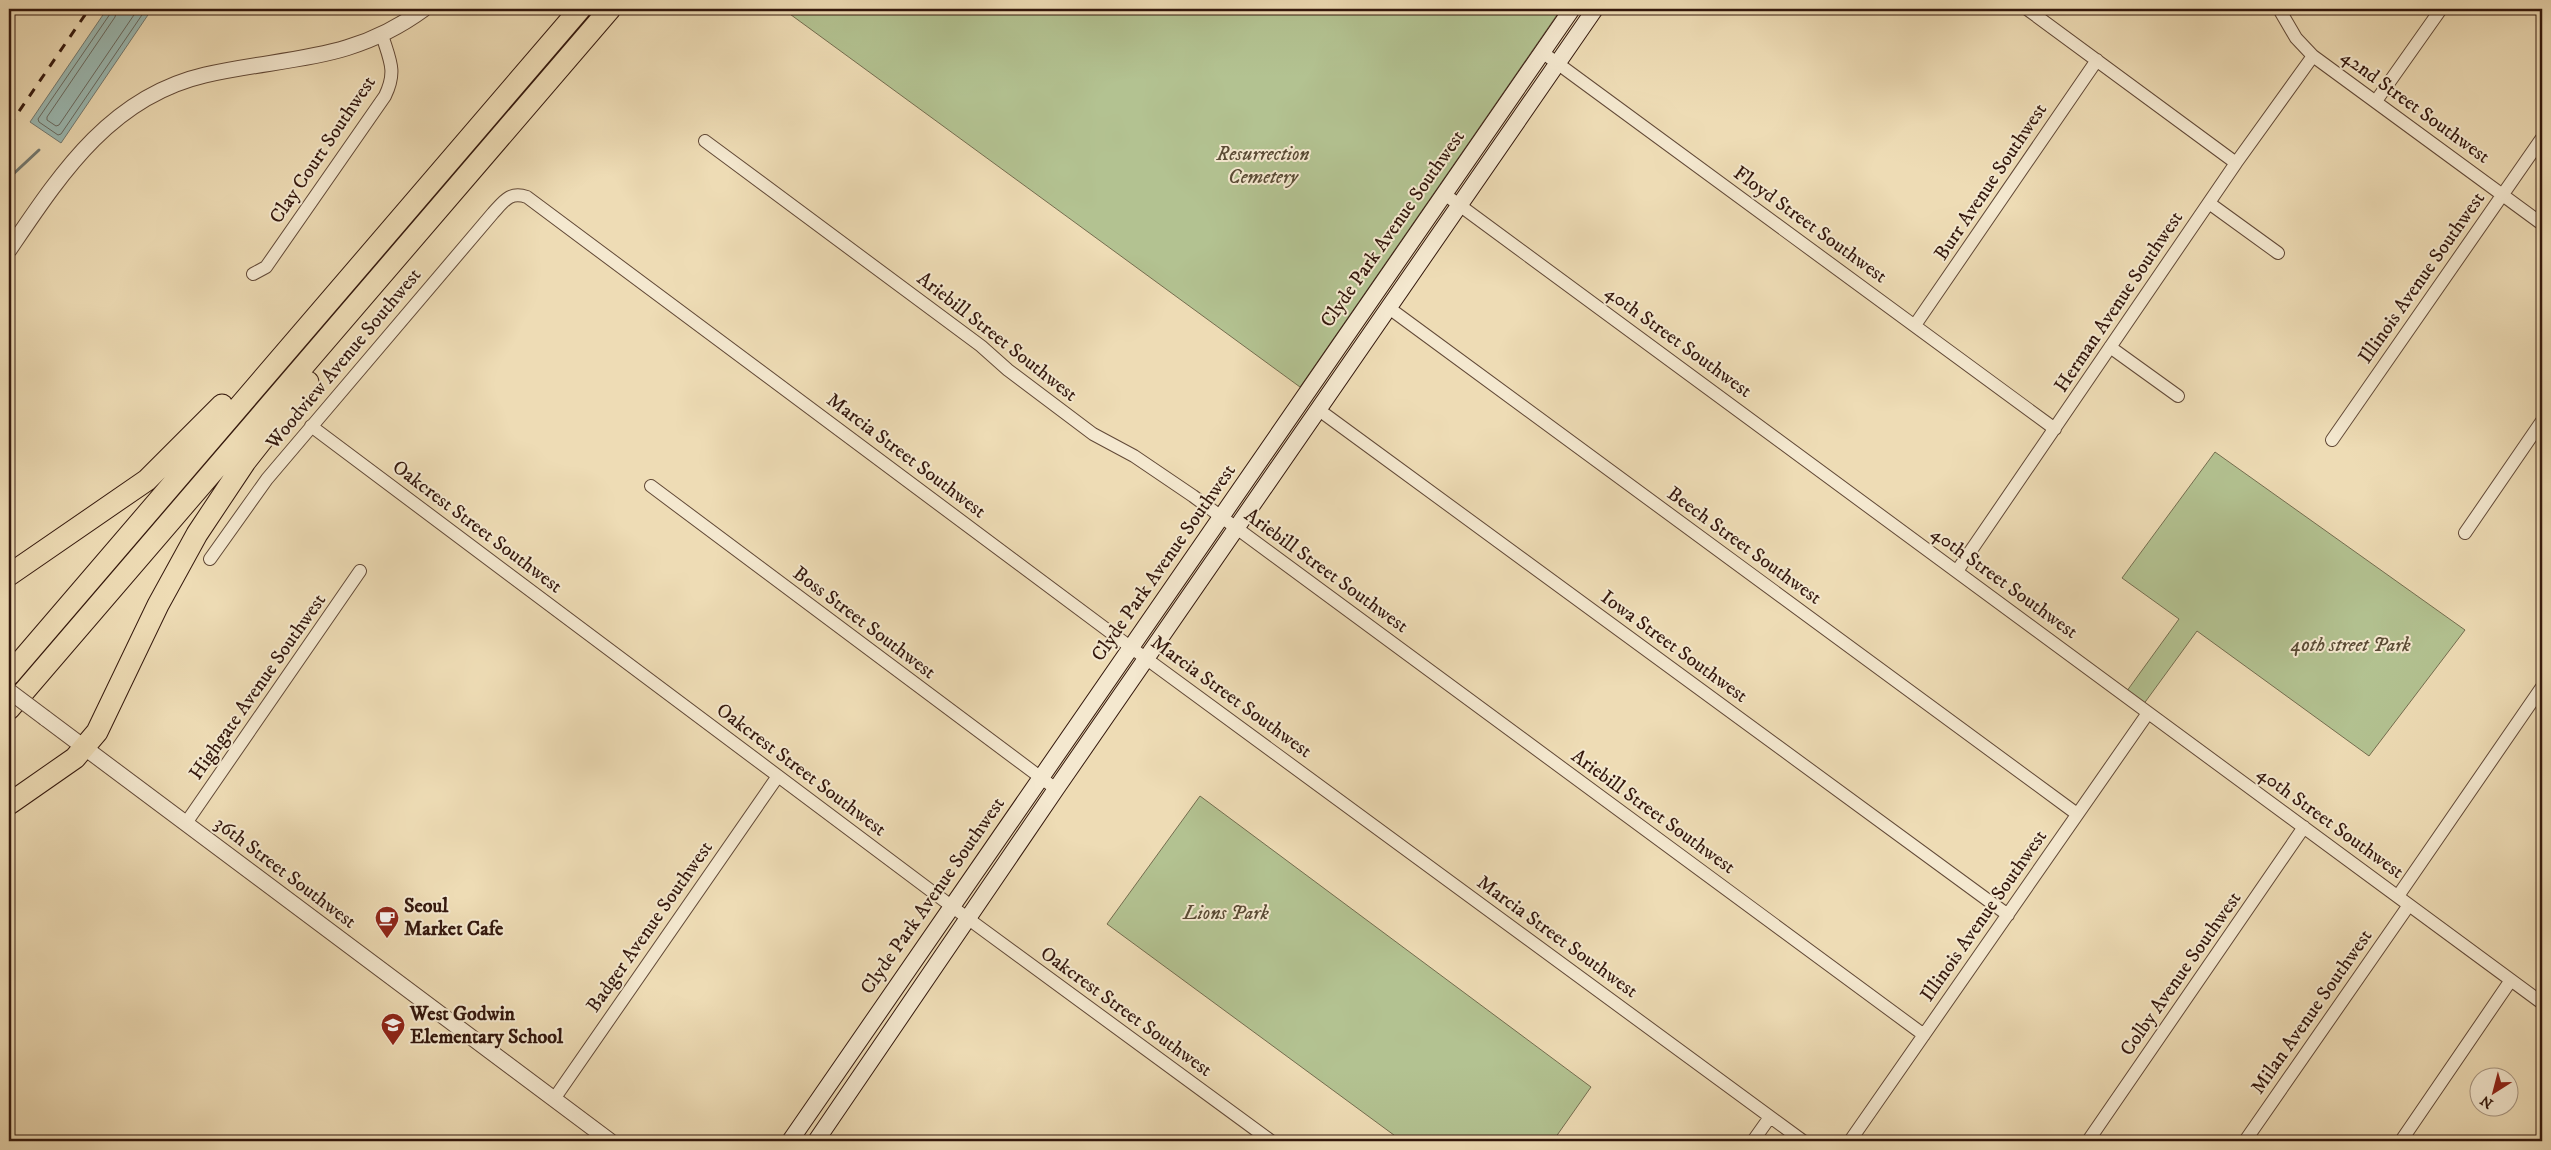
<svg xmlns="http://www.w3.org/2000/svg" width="2551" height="1150" viewBox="0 0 2551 1150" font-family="'IM FELL DW Pica',serif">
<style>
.green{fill:#b3c291;stroke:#746d4f}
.water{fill:#9bbab4;stroke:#727971}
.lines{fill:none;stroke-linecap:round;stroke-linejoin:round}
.shore{stroke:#686960;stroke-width:1}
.stream{stroke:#727971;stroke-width:3}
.minor-casing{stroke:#624937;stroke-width:14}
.tertiary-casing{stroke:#624937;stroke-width:17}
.secondary-casing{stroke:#34180d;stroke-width:18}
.motorway-casing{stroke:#34180d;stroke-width:23}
.minor{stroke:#f4e8cf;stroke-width:12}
.tertiary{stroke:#f4e8cf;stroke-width:15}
.secondary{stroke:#f4e8cf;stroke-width:16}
.motorway{stroke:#eedcb5;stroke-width:21}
.rail{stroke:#34180d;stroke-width:3;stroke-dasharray:9 9;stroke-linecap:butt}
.tertiary-bridge-casing{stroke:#624937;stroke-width:17;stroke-linecap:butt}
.tertiary-bridge{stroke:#f4e8cf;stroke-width:15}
.labels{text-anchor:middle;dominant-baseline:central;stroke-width:4;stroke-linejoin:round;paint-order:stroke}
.street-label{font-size:20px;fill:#34180d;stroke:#f4e8cf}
.park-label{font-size:20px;font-style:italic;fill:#5a4b35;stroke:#f4e8cf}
.poi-label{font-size:20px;font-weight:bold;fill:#34180d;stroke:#f4e8cf;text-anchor:start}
</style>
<rect width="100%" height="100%" fill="#eedcb5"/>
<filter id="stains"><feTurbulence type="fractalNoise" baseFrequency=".004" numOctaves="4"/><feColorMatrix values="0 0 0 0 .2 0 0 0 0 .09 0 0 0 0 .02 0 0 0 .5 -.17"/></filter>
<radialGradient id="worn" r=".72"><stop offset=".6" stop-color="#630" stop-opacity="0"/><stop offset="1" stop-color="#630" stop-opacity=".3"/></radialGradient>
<!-- green -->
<path class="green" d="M783 9H1561L1300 387Z
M2215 452 2465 630 2369 756 2197 631 2143 705 2124 695 2179 619 2122 578Z
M1200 796 1591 1087 1553 1141H1402L1107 924Z"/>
<!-- water -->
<path class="water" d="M107 9H152L61 143 30 122Z"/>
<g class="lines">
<!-- shore -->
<path class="shore" d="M111 9 110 14 38 119 39 122 58 135 61 134 146 9
M117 9 115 17 47 117V120L56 126 59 125 138 9"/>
<!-- stream -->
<path class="stream" d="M9 178 39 150"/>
<defs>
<path id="minor" d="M2027 9 2236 163
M2279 9 2296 38 2313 56 2542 224
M1542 52 2055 429
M2376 101 2441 9
M705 141 981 346 1008 370 1093 434 1134 456 1193 496 1924 1035
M1443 193 2542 1003
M2209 203 2278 253
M253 274 266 267 385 96C397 71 390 61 382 35
M1389 308 2077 814
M1915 325 2097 60
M2110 347 2178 396
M1319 410 2008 915
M311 426 978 926 1271 1141
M2332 440 2542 138
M651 486 1056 789
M2465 533 2542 421
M210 559 267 479 493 213C504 201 510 191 527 197L1114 635 1803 1141
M1957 571 2236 163 2313 56
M186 823 360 571
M2398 896 2542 687
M554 1099 778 776
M1753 1141 1770 1117
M1850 1141 2148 713
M2088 1141 2304 827
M2245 1141 2409 905
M2401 1141 2511 980"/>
<path id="tertiary" d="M9 250C60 175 110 97 205 75 288 56 350 63 424 9
M45 718 610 1141"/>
<path id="secondary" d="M790 1141 1572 9
M816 1141 1056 789 1595 9"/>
<path id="motorway" d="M9 575 147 480 222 405
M9 675 580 9
M9 709 610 9
M9 804 75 758 97 732 158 605 197 534 245 462 308 382"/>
</defs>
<!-- minor casing -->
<use href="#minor" class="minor-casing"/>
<!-- tertiary casing -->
<use href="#tertiary" class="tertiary-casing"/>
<!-- secondary casing -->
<use href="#secondary" class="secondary-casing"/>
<!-- motorway casing -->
<use href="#motorway" class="motorway-casing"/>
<!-- minor -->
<use href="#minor" class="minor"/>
<!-- tertiary -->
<use href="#tertiary" class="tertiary"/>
<!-- secondary -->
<use href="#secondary" class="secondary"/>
<!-- motorway -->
<use href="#motorway" class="motorway"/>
<!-- rail -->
<path class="rail" d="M9 126 89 9"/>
<defs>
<path id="tertiary-bridge" d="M9 691 45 718"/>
</defs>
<!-- tertiary-bridge casing -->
<use href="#tertiary-bridge" class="tertiary-bridge-casing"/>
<!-- tertiary-bridge -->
<use href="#tertiary-bridge" class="tertiary-bridge"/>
</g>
<!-- icons -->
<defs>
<symbol id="cafe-pin" viewBox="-11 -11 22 30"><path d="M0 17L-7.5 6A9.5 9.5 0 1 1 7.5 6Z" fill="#8f2418" stroke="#f4e8cf"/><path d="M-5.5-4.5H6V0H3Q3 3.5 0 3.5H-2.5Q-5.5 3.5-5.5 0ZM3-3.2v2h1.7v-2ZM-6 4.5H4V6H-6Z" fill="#fff"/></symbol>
<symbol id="school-pin" viewBox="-11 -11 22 30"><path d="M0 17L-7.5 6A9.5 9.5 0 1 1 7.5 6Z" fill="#8f2418" stroke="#f4e8cf"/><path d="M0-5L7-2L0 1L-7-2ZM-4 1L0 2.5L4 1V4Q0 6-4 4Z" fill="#fff"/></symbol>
</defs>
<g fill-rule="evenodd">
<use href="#cafe-pin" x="373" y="904" width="28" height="38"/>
<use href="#school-pin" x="379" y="1011" width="28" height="38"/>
</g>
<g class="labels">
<!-- street labels -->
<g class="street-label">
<text transform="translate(2415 107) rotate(36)">42nd Street Southwest</text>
<text transform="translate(323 150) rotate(-56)">Clay Court Southwest</text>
<text transform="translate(1991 182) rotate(-56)">Burr Avenue Southwest</text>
<text transform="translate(1810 225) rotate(36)">Floyd Street Southwest</text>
<text transform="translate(1393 229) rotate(-55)">Clyde Park Avenue Southwest</text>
<text transform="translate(2422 278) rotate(-55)">Illinois Avenue Southwest</text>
<text transform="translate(2119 302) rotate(-56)">Herman Avenue Southwest</text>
<text transform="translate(997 337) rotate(38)">Ariebill Street Southwest</text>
<text transform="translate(1678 342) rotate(36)">40th Street Southwest</text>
<text transform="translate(344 359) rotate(-50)">Woodview Avenue Southwest</text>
<text transform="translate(906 456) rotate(37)">Marcia Street Southwest</text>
<text transform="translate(477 527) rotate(37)">Oakcrest Street Southwest</text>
<text transform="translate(1744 546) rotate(36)">Beech Street Southwest</text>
<text transform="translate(1164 563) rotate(-55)">Clyde Park Avenue Southwest</text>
<text transform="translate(1326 571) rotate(36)">Ariebill Street Southwest</text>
<text transform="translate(2004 583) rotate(36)">40th Street Southwest</text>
<text transform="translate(864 623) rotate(37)">Boss Street Southwest</text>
<text transform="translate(1674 647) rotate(36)">Iowa Street Southwest</text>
<text transform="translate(258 687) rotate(-55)">Highgate Avenue Southwest</text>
<text transform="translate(1231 697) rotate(36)">Marcia Street Southwest</text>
<text transform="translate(801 770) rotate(37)">Oakcrest Street Southwest</text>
<text transform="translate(1653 812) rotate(36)">Ariebill Street Southwest</text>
<text transform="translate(2330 823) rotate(36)">40th Street Southwest</text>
<text transform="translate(285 873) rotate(37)">36th Street Southwest</text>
<text transform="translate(933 896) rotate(-55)">Clyde Park Avenue Southwest</text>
<text transform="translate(1984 916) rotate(-55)">Illinois Avenue Southwest</text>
<text transform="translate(650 927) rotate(-55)">Badger Avenue Southwest</text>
<text transform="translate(1557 937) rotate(36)">Marcia Street Southwest</text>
<text transform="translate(2181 974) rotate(-55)">Colby Avenue Southwest</text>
<text transform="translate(1126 1012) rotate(36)">Oakcrest Street Southwest</text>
<text transform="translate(2312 1012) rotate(-55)">Milan Avenue Southwest</text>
</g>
<!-- park labels -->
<g class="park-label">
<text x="1263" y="154">Resurrection<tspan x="1263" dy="23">Cemetery</tspan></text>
<text x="2351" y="645">40th street Park</text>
<text x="1226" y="913">Lions Park</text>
</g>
<!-- poi labels -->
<g class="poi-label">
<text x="404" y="906">Seoul<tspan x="404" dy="23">Market Cafe</tspan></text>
<text x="410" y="1014">West Godwin<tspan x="410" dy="23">Elementary School</tspan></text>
</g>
</g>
<!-- margin -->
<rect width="2551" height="1150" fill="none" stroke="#eedcb5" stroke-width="30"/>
<rect x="10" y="10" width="2531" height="1130" fill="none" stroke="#34180d" stroke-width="2.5"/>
<rect x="15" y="15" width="2521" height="1120" fill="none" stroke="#34180d"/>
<!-- north arrow -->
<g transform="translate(2494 1092) rotate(216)"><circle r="24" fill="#f4e8cf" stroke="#a79581"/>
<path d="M0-4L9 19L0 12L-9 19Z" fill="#8f2418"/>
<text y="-8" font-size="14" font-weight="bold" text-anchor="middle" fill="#34180d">N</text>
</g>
<rect width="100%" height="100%" filter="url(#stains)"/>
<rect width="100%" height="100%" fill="url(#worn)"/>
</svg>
